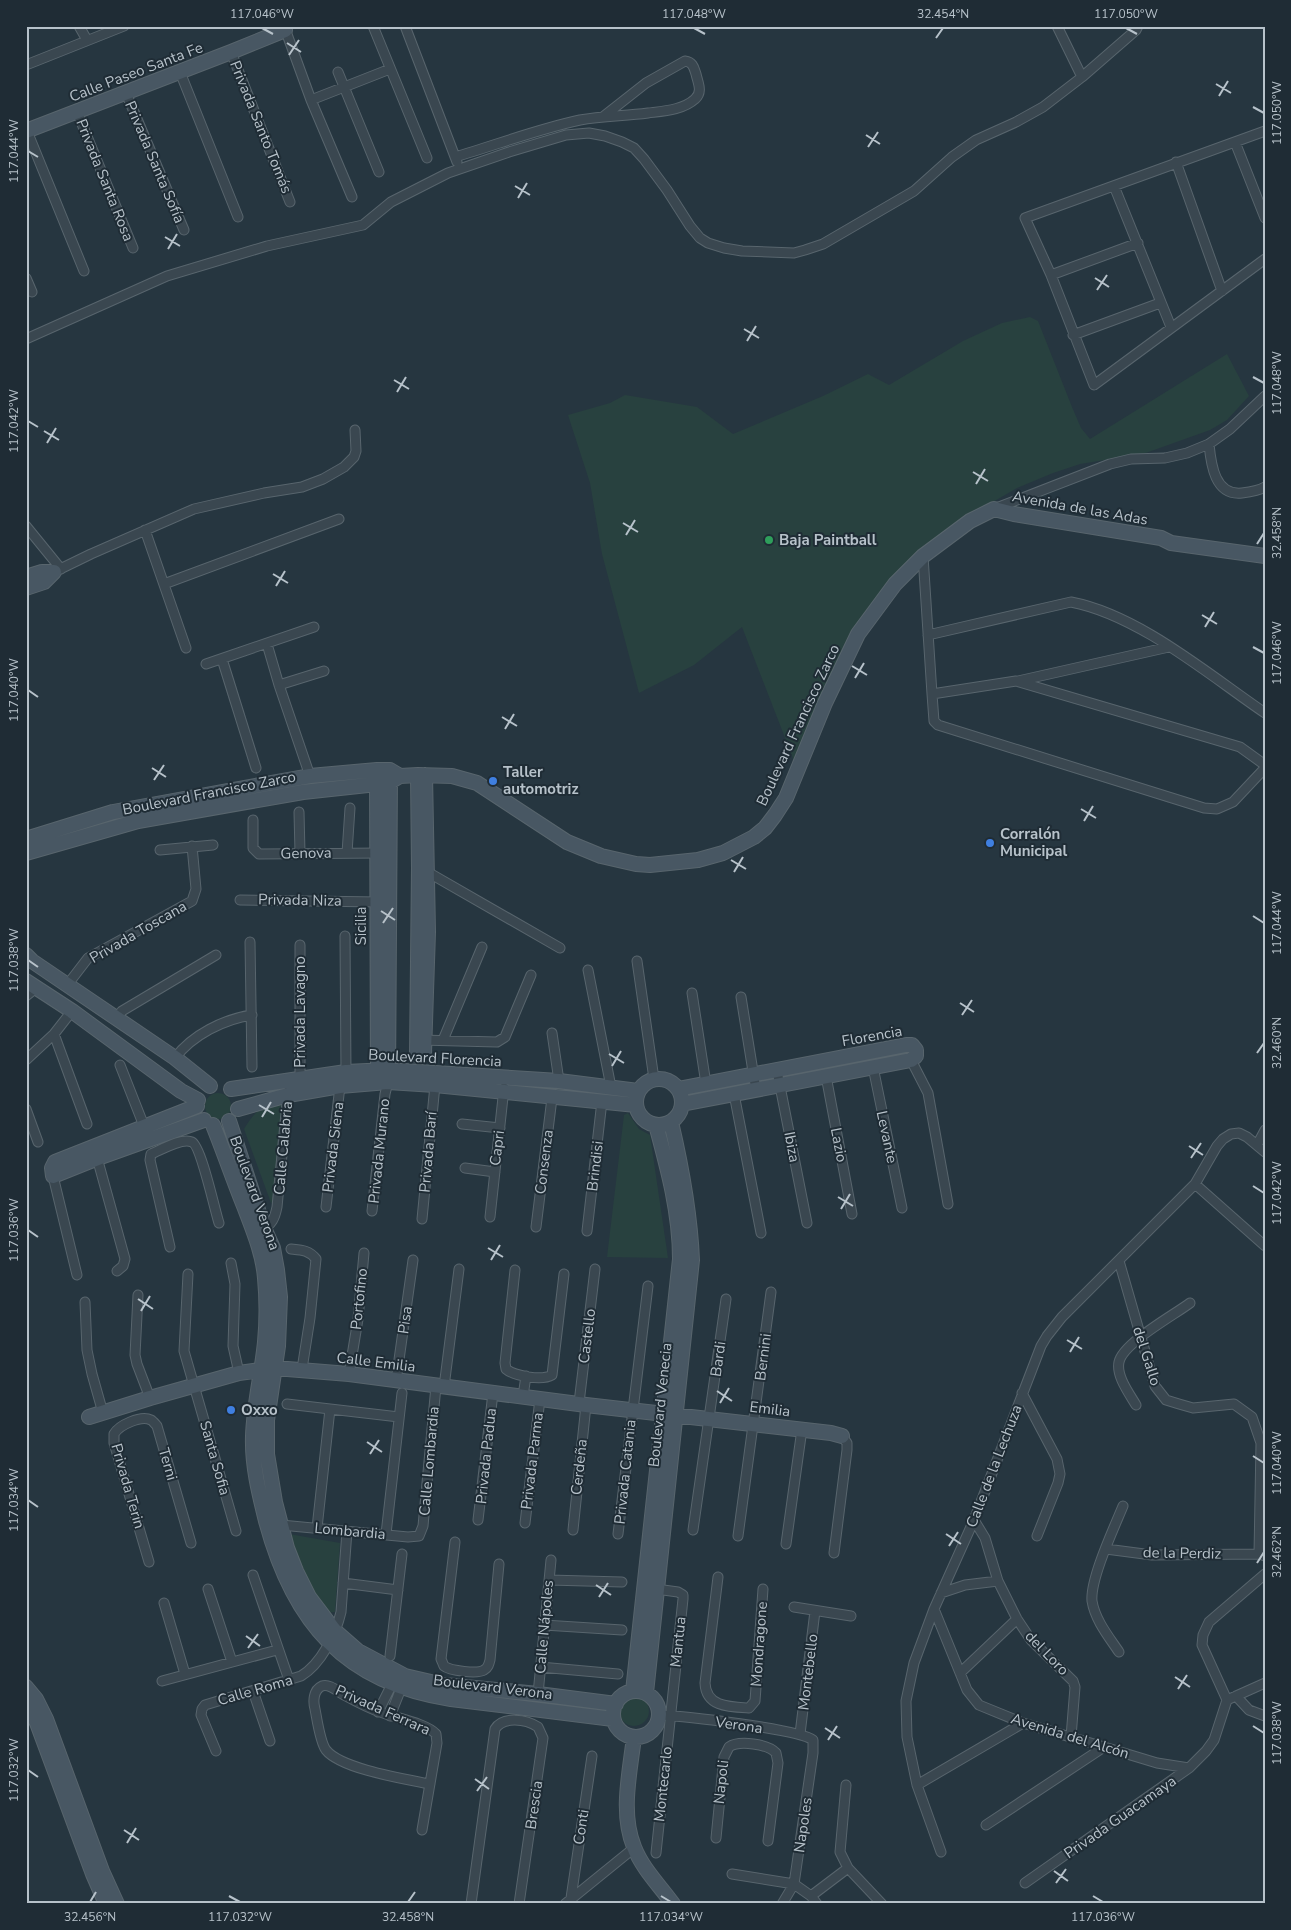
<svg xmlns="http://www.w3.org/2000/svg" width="1291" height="1930" viewBox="0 0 1291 1930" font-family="'Nunito Sans',sans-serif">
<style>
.green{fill:#28413f}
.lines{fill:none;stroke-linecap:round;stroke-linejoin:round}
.street-casing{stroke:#58656d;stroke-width:11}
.secondary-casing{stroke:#58656d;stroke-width:16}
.street{stroke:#3a4750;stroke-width:9}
.secondary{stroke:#485763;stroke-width:14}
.ticks{fill:none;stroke:#b7c2ca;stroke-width:2}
.leisure-dot{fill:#2e9e5b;stroke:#1f2c35;stroke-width:2}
.shop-dot{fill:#3f7fe0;stroke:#1f2c35;stroke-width:2}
.labels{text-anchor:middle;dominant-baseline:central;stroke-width:4;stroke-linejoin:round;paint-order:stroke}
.street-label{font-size:15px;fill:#b7c2ca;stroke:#1f2c35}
.poi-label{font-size:15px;font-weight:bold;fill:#b7c2ca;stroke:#1f2c35;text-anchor:start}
.neatline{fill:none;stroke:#b7c2ca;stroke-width:2}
.ticks-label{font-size:12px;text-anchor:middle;fill:#b7c2ca}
</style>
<rect width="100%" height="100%" fill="#263640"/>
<!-- green -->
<path class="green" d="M1030 317 1038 321 1072 407 1081 428 1090 439 1227 354 1249 396 1227 420 1210 430 1143 454 1080 464 1053 473 1017 488 979 510 891 581 794 761 742 627 694 665 639 693 602 554 590 483 568 415 610 403 625 395 697 407 733 434 823 396 868 374 889 385 963 341 1002 323Z
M205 1106a13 13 0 1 1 26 0a13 13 0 1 1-26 0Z
M286 1102 277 1202 271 1203 244 1129C258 1106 262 1108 286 1102Z
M628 1113 639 1129 650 1135 668 1258 607 1257 624 1115Z
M289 1534 340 1543 335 1612 325 1613 306 1587Z
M619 1711a15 15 0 1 1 30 0a15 15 0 1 1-30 0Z"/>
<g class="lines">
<defs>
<path id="street" d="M79 26 87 40
M284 26 311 100 352 197
M373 26 427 158
M405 26 457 162
M1057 26 1082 77
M231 52 290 202
M26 65 124 26
M180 72 238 217
M338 72 379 172
M126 93 184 230
M311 100 390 69
M77 112 133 248
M27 131 84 271
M1265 131 1025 218 1051 275 1094 385 1265 259
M1235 142 1265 218
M455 157C496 145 538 129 580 120 602 116 625 116 648 113 664 111 683 110 695 99 703 92 698 83 696 74 694 68 693 62 685 61L646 83 604 116
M1176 162 1222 291
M1114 186 1171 327
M1051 275 1138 243
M26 278 32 292
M1073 335 1160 303
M26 339 167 276 267 246 363 225 391 202 448 173 509 152 566 135 589 133 605 136 622 142 634 148 644 159 667 190 690 226 700 238 708 243 724 248 742 251 794 253 805 250 823 244 914 191 952 157 976 140 1016 122 1043 107 1082 77 1136 30 1138 26
M1209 444C1211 465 1215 496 1242 493 1250 492 1258 491 1265 487
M994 509 1110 464 1131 459 1165 458 1187 453 1209 444 1230 429 1265 396
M26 526 61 569
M145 530 186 648
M923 556 932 694 934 721 938 725 1204 808 1217 809 1233 802 1265 768
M54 572 91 554 194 509 264 493 302 487 323 479 344 467 354 457 356 451 355 430
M164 584 339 519
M928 635 1071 602C1139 615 1209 675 1265 713
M267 644 279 685 310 776
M222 659 256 768
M206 664 314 627
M1018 681 1169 647
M279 685 324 671
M932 694 1016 681 1240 747 1265 765
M299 812 300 853
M253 820V848L259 854 382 853
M160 850 213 845
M347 853 350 808
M424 870 560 948
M240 900 381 902
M345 936 346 1072
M250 942 252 1067
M300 945V1080
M637 961 654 1079
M588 970 611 1087
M68 984 88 958 192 901 196 889 192 846
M692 993 706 1084
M26 996 36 988
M741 997 756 1090
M117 1017 122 1011 216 955
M552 1033 559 1081
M54 1034 87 1124
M420 1040 497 1042 505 1037 531 975
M443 1040 482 947
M175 1058C192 1035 224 1019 252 1015
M26 1060 54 1034 72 1011
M911 1060 928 1093 948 1204
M120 1065 144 1126
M873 1067 902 1208
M777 1071 807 1223
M826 1076 852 1214
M734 1094 761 1233
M26 1109 38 1142
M462 1124 500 1128
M1257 1145 1265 1130
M96 1154 125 1259 123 1266 117 1271
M465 1168 495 1172
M53 1176 77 1275
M1195 1184 1265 1246
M326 1207 340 1086
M372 1211 385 1094 388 1082
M490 1217 504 1088
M422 1219 435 1085
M536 1227 552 1098
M261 1229C272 1226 275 1217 277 1207L288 1092
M587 1231 602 1101
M170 1247 150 1160 151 1154C161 1150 182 1137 192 1142 201 1146 215 1211 219 1223
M291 1249C301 1250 309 1250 316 1259L310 1318 302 1369
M1119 1261 1155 1386 1166 1400 1179 1404 1193 1408 1234 1404 1252 1417 1261 1443 1259 1554
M231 1263 235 1284 233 1346 239 1373
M515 1270 505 1363 506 1369C514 1376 542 1381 552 1375L564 1274
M188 1274 184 1351 236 1531
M138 1295 135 1355 137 1364 150 1398
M85 1302 87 1350 92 1374 103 1413
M349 1374 358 1319 364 1253
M396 1381 413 1260
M444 1387 459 1269
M1022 1393 1057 1459 1060 1474 1058 1483 1037 1536
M523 1396 526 1376
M579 1403 595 1269
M287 1404 399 1417
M1136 1405C1129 1393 1116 1376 1119 1362 1123 1343 1174 1315 1190 1303
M478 1520 493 1393
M974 1520 985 1538 998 1581 1017 1619 1031 1640 1073 1681 1075 1687 1071 1737
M525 1523 540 1399
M281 1525 408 1537 419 1536 423 1526 436 1386
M317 1528 330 1409
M573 1530 586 1405
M693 1530 726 1299
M386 1534 402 1393
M618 1534 648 1286
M738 1536 771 1292
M455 1542 441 1659C442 1661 443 1664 444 1666 450 1671 478 1674 484 1670 488 1668 489 1664 490 1660L499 1564
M786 1544 802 1429
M1106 1549 1152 1555 1259 1554 1265 1556
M834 1553 847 1450V1443L842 1436
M149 1562 114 1443V1434C119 1425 141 1415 151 1420 153 1421 156 1425 157 1426L191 1543
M253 1575 289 1680
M718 1577 705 1683C706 1707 729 1707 749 1708L755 1701 763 1589
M549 1580 622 1582
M343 1583 398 1590
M208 1589 232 1662
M941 1593 965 1585 998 1581
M164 1603 185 1674
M794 1607 851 1616
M934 1609 967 1690 979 1705 1023 1723 1104 1747 1157 1763 1189 1768
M544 1625 622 1630
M1119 1652C1109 1637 1095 1620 1092 1601 1090 1579 1114 1528 1123 1506
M390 1656 402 1554
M540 1667 618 1674
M960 1673 1017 1619
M162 1681 277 1650
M253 1691 270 1741
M538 1694 551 1560
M1236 1696 1249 1710 1265 1716
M1227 1700 1202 1645 1203 1635 1209 1622 1265 1574
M1227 1700 1265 1683
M378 1712 392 1684
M659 1715C683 1716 799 1729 813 1740V1753L794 1884 782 1904
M390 1716 404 1681
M800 1734 815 1611
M216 1751 201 1715 202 1709 205 1705 301 1676C321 1664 336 1634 341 1612L347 1531
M846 1785 840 1852 848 1868 882 1904
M917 1785 1023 1723
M986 1825 1104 1747
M422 1830 437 1743 436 1734C426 1723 395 1718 380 1712 368 1708 357 1702 346 1696 339 1693 330 1683 322 1686 313 1690 313 1702 315 1709 317 1719 320 1742 326 1750 341 1769 405 1779 430 1784
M716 1838 724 1757 729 1747C739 1740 768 1744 776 1753L778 1763 768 1841
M941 1852 917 1785 907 1737 906 1701 914 1663 934 1609 974 1520 1041 1346 1047 1336 1062 1317 1195 1184 1217 1146 1223 1139 1231 1134 1239 1133 1247 1137 1265 1152
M656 1853 683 1599V1595L678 1592 656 1589
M732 1874 794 1884 811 1896 817 1904
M1025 1883 1189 1768 1206 1751 1214 1740 1227 1700
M811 1896 848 1868
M571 1898 592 1756
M471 1904 495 1729C503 1716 526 1719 538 1727L543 1738 519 1904
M565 1904 634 1848"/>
<path id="secondary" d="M26 131 231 52 285 30
M26 577 42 572H54
M26 588 44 582 54 572
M377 775 378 1079
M418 775 419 868 417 1055 420 1057 424 1053 428 932 425 775
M26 839 113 812 310 776 377 770H390L400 776
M26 853 138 821 303 792 377 784 390 782 400 776 418 775 452 776 477 783 567 842 601 856 636 864 650 865 698 860 723 853 754 837 765 828 775 815 786 798 825 703 858 634 895 584 923 556 970 521 994 509 1014 514 1161 538 1171 543 1265 556
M26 955 32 961 175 1058 210 1086
M26 981 72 1011 181 1091 198 1100
M636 1102a23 23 0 1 1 46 0a23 23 0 1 1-46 0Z
M388 1080 390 774
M231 1089 346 1072 388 1070 559 1081 638 1091
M678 1089 906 1045H912L916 1050V1056L911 1060 682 1104
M197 1106 55 1162 52 1168 53 1176 98 1158 204 1120
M238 1109 288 1095 340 1086 388 1082 435 1085 636 1105
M229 1121 264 1228 273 1248 277 1270 280 1297 278 1346 267 1420V1454L275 1502 287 1548 296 1571 309 1597 334 1630 358 1651 405 1676 444 1685 538 1694 616 1704
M213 1125C224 1152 233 1179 244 1206 253 1230 263 1253 265 1278 267 1299 267 1321 265 1342 262 1373 254 1404 253 1436 252 1465 259 1493 266 1521 293 1622 345 1683 451 1699L613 1719
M89 1417 150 1398 239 1373 275 1368 349 1374 586 1405 831 1433 842 1436
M26 1687 36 1699 46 1719 102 1871 117 1904
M633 1691 680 1259C680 1213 668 1169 656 1125
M613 1714a23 23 0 1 1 46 0a23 23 0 1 1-46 0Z
M646 1693 692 1260C690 1212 682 1169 671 1122
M26 1703 37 1723 93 1874 106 1904
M634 1737C630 1772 620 1813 634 1847 642 1868 660 1886 673 1904"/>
</defs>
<!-- street casing -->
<use href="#street" class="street-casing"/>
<!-- secondary casing -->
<use href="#secondary" class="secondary-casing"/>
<!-- street -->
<use href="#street" class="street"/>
<!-- secondary -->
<use href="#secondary" class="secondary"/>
</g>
<!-- ticks -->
<path class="ticks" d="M262 28 273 34M694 28 705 34M1126 28 1137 34M936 38 943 28M287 43 301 52M289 55 299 40M1216 84 1231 93M1219 96 1228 81M1253 107 1264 113M866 135 880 144M868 147 878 132M28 151 38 157M515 186 530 195M518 198 527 183M165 237 180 246M168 249 177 234M1095 278 1109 287M1097 290 1107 275M744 329 759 338M747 341 756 326M1253 377 1264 383M394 380 409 389M397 392 406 377M28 421 38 427M44 431 59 440M47 443 56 428M973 472 988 481M976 484 985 469M623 523 638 532M626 535 635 520M1257 544 1264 533M273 574 288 583M276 586 285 571M1202 615 1217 624M1205 627 1214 612M1253 647 1264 653M852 666 867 675M855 678 864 663M28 690 38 697M502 717 517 726M505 729 514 714M152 768 166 777M154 780 164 765M1081 809 1096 818M1084 821 1093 806M731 860 746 869M734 872 743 857M381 911 395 920M1253 916 1264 923M383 923 393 908M28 960 38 967M960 1003 974 1012M962 1015 972 1000M1257 1053 1264 1043M609 1054 624 1063M612 1066 621 1051M259 1105 274 1114M262 1117 271 1102M1189 1146 1203 1155M1191 1158 1201 1143M1253 1186 1264 1193M838 1197 853 1206M841 1209 850 1194M28 1230 38 1237M488 1248 503 1257M491 1260 500 1245M138 1299 153 1309M141 1311 150 1296M1067 1340 1082 1349M1070 1352 1079 1337M717 1391 732 1401M720 1403 729 1388M367 1442 382 1452M370 1454 379 1440M1253 1456 1264 1463M28 1500 38 1507M946 1534 961 1544M949 1546 958 1532M1257 1563 1264 1552M596 1585 611 1595M599 1597 608 1583M246 1636 260 1646M248 1648 258 1634M1175 1677 1190 1687M1178 1689 1187 1675M1253 1726 1264 1733M825 1728 840 1738M828 1740 837 1726M28 1770 38 1777M475 1779 489 1789M477 1791 487 1777M124 1830 139 1840M127 1843 136 1828M1054 1871 1068 1881M1056 1883 1066 1869M229 1896 240 1902M661 1896 671 1902M1093 1896 1103 1902M90 1902 96 1892M408 1902 415 1892"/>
<!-- markers -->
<circle class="leisure-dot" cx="769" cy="540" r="5"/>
<g class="shop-dot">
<circle cx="493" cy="781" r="5"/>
<circle cx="990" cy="843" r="5"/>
<circle cx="231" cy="1410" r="5"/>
</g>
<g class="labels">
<!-- street labels -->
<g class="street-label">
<text transform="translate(136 72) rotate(-21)">Calle Paseo Santa Fe</text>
<text transform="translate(261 127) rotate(68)">Privada Santo Tomás</text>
<text transform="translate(155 162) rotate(67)">Privada Santa Sofía</text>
<text transform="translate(105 180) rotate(68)">Privada Santa Rosa</text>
<text transform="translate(1080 508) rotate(10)">Avenida de las Adas</text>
<text transform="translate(798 725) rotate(-65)">Boulevard Francisco Zarco</text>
<text transform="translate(209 793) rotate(-11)">Boulevard Francisco Zarco</text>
<text transform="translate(306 853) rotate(-1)">Genova</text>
<text transform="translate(300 900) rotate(1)">Privada Niza</text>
<text transform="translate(361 926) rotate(-90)">Sicilia</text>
<text transform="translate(138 932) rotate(-30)">Privada Toscana</text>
<text transform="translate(300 1012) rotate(-90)">Privada Lavagno</text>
<text transform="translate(872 1036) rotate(-10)">Florencia</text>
<text transform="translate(435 1058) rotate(3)">Boulevard Florencia</text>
<text transform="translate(887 1137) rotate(78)">Levante</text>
<text transform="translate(839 1145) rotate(79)">Lazio</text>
<text transform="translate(333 1147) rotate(-83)">Privada Siena</text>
<text transform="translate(792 1147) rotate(79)">Ibiza</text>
<text transform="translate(283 1148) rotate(-85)">Calle Calabria</text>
<text transform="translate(497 1148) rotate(-83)">Capri</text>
<text transform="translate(379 1151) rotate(-84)">Privada Murano</text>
<text transform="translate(428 1152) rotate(-85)">Privada Barí</text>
<text transform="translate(544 1162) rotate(-83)">Consenza</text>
<text transform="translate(595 1166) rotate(-83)">Brindisi</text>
<text transform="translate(255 1193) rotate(70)">Boulevard Verona</text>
<text transform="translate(359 1299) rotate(-84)">Portofino</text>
<text transform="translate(405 1320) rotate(-82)">Pisa</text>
<text transform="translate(587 1336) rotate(-83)">Castello</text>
<text transform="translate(1147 1356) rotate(72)">del Gallo</text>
<text transform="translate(763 1357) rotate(-83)">Bernini</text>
<text transform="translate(718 1359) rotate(-82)">Bardi</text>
<text transform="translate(376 1362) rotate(7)">Calle Emilia</text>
<text transform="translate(660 1405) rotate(-84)">Boulevard Venecia</text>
<text transform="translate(770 1409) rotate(7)">Emilia</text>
<text transform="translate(486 1456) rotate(-84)">Privada Padua</text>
<text transform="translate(215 1458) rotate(74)">Santa Sofia</text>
<text transform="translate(429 1461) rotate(-85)">Calle Lombardia</text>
<text transform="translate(532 1461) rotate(-83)">Privada Parma</text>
<text transform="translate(168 1464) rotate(74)">Terni</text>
<text transform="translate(994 1466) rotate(-69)">Calle de la Lechuza</text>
<text transform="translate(579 1467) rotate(-84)">Cerdeña</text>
<text transform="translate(625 1472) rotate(-84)">Privada Catania</text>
<text transform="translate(128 1486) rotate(74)">Privada Terin</text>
<text transform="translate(350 1531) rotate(5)">Lombardia</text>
<text transform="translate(1182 1553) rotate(1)">de la Perdiz</text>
<text transform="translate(544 1627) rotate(-85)">Calle Nápoles</text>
<text transform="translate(678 1642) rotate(-84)">Mantua</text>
<text transform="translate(759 1644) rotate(-86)">Mondragone</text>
<text transform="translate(1047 1653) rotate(46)">del Loro</text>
<text transform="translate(808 1672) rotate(-83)">Montebello</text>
<text transform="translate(493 1687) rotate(7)">Boulevard Verona</text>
<text transform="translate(255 1690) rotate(-16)">Calle Roma</text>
<text transform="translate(383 1710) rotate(24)">Privada Ferrara</text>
<text transform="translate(739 1725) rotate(8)">Verona</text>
<text transform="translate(1070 1736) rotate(17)">Avenida del Alcón</text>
<text transform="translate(721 1782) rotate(-84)">Napoli</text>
<text transform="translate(663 1784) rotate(-84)">Montecarlo</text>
<text transform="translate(534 1805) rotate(-82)">Brescia</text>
<text transform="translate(1120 1817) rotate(-35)">Privada Guacamaya</text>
<text transform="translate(803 1825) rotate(-82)">Napoles</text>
<text transform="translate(581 1827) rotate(-81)">Conti</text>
</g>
<!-- poi labels -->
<g class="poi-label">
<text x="779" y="540">Baja Paintball</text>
<text x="503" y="772">Taller<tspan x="503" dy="17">automotriz</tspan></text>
<text x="1000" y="834">Corralón<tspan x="1000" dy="17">Municipal</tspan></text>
<text x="241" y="1410">Oxxo</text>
</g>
</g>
<!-- border -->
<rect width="1291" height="1930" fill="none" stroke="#1f2c35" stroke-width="55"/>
<rect x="28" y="28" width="1236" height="1874" class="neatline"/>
<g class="ticks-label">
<text x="262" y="18">117.046°W</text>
<text x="694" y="18">117.048°W</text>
<text x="943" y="18">32.454°N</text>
<text x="1126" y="18">117.050°W</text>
<text transform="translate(1277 113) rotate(-90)" y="4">117.050°W</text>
<text transform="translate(14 151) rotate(-90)" y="4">117.044°W</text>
<text transform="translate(1277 383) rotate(-90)" y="4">117.048°W</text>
<text transform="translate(14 421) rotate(-90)" y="4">117.042°W</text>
<text transform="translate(1277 533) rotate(-90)" y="4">32.458°N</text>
<text transform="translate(1277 653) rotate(-90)" y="4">117.046°W</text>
<text transform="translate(14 690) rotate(-90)" y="4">117.040°W</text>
<text transform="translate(1277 923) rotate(-90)" y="4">117.044°W</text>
<text transform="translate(14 960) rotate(-90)" y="4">117.038°W</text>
<text transform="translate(1277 1043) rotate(-90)" y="4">32.460°N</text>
<text transform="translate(1277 1193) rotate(-90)" y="4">117.042°W</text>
<text transform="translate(14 1230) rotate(-90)" y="4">117.036°W</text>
<text transform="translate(1277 1463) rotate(-90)" y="4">117.040°W</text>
<text transform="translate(14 1500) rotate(-90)" y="4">117.034°W</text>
<text transform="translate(1277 1552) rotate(-90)" y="4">32.462°N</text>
<text transform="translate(1277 1733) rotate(-90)" y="4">117.038°W</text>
<text transform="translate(14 1770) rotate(-90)" y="4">117.032°W</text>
<text x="90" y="1921">32.456°N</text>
<text x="240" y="1921">117.032°W</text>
<text x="408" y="1921">32.458°N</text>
<text x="671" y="1921">117.034°W</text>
<text x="1103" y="1921">117.036°W</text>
</g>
</svg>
